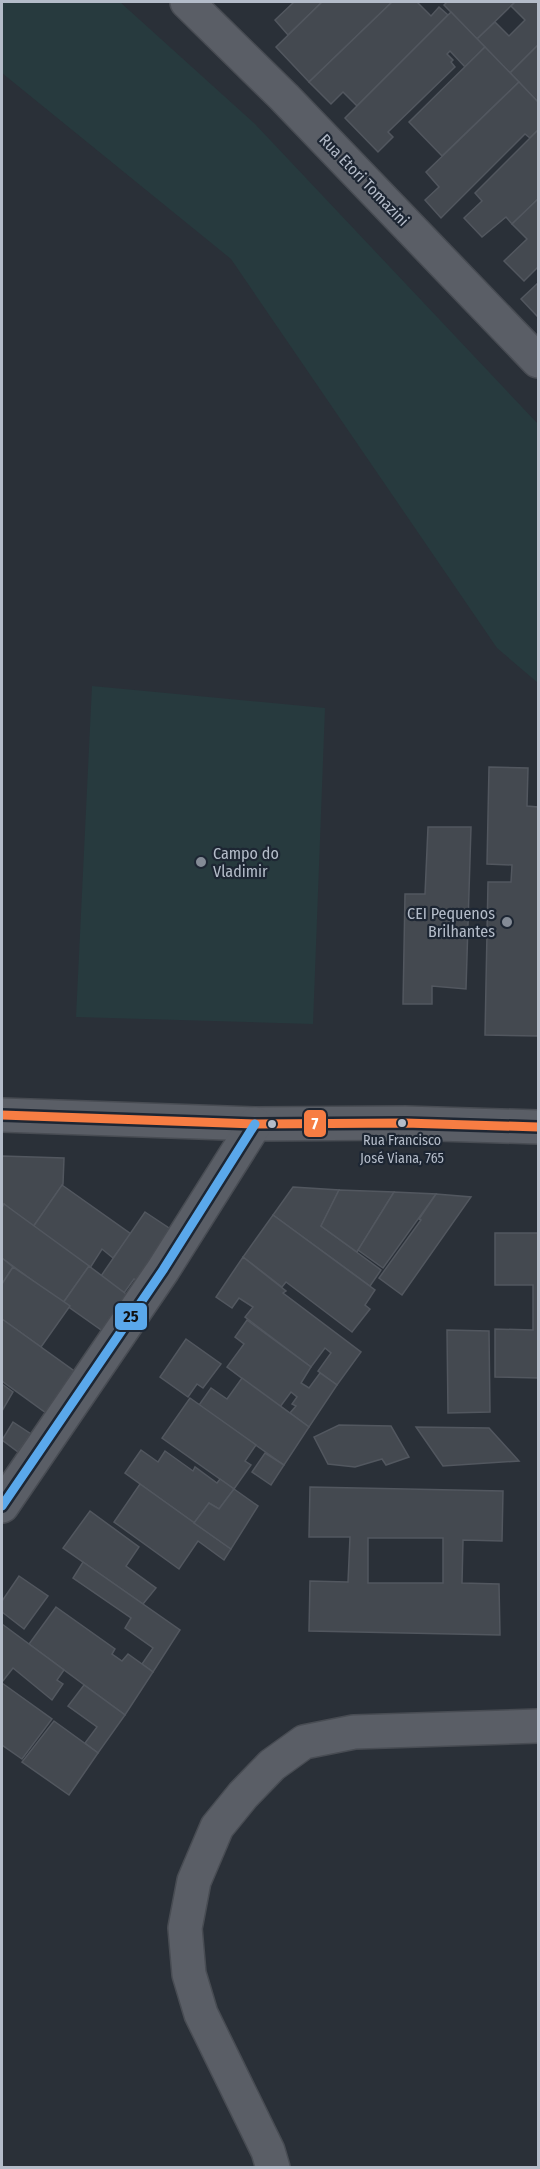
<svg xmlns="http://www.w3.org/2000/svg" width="540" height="2169" font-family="'Fira Sans Condensed',sans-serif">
<rect width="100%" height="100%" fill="#2a3038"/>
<g fill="#273a3e">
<polygon points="2,2 120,2 255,124 538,424 538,683 497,648 231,259 2,73"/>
<polygon points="92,686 325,708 313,1024 76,1017"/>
</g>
<g fill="#444950" stroke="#52575f" stroke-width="1.5" fill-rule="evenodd">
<polygon points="294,2 322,2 288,35 275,20"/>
<polygon points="322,2 392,2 309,82 276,47"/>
<polygon points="392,2 417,2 431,16 439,7 448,15 357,106 343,92 331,104 309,82"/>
<polygon points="447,2 515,2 477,39 444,5"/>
<polygon points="515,2 538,2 538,45 510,73 477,39 495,22 509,36 525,20 511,6"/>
<polygon points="451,12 485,47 465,67 450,51 447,54 453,60 451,62 455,67 388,132 393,137 378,152 345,118"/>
<polygon points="538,45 538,102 510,73"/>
<polygon points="485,47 519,82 442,156 409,122"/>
<polygon points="519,82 538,102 538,130 530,138 525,134 441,218 425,200 439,187 426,172"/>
<polygon points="538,130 538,199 512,224 506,217 482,237 464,218 482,201 475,193"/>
<polygon points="538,199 538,267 524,281 504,261 527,239 512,224"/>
<polygon points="538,283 538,317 521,299"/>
<polygon points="489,767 528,768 527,806 538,807 538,1036 485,1035 488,882 511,882 512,865 487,864"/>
<polygon points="428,827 471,827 466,989 432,986 432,1004 403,1004 405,894 425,894"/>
<polygon points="2,1156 64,1158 63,1184 33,1227 4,1204 2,1208"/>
<polygon points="62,1185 131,1234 113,1258 102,1249 90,1268 33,1227"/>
<polygon points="293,1187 339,1190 321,1226 381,1270 370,1286 273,1215"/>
<polygon points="339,1190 394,1192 357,1252 321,1226"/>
<polygon points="394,1192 436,1194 383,1268 358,1250"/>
<polygon points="436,1194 471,1197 402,1295 379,1278 421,1220 419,1219"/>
<polygon points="4,1204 89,1266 63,1303 2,1258 2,1208"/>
<polygon points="145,1212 175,1232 139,1282 134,1279 124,1293 101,1276"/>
<polygon points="273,1215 375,1290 365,1305 370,1309 352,1332 286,1282 282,1287 243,1257"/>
<polygon points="495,1233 538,1233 538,1378 495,1377 495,1329 533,1330 533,1285 495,1285"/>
<polygon points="243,1257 286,1291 283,1293 361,1352 337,1385 318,1371 331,1353 325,1348 311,1367 245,1317 253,1307 239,1298 232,1308 216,1297"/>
<polygon points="2,1258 13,1267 2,1284"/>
<polygon points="89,1266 130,1297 104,1332 63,1303"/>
<polygon points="13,1267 70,1306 41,1347 2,1319 2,1284"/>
<polygon points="2,1319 77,1373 46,1413 2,1381"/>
<polygon points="247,1320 311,1367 301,1383 309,1388 320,1373 337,1385 309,1427 290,1413 296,1406 292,1404 297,1397 291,1392 280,1407 227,1367 244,1344 235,1337"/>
<polygon points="447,1330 489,1331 490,1412 448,1413"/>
<polygon points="186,1339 221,1364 203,1388 197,1384 188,1397 160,1377"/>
<polygon points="242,1378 309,1427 284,1465 199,1405 211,1388 227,1399"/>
<polygon points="2,1384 13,1392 2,1411"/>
<polygon points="190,1398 256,1445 245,1461 251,1465 234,1489 162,1438"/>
<polygon points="13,1422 31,1434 18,1452 2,1440"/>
<polygon points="339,1425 391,1426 409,1457 386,1465 382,1459 355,1467 328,1464 314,1437"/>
<polygon points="416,1427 489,1428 519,1461 443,1466"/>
<polygon points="141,1450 158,1462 165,1451 193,1471 195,1467 217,1483 220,1479 234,1489 219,1509 209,1503 194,1523 125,1473"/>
<polygon points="265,1453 284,1465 271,1485 252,1472"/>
<polygon points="140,1484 231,1549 224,1560 198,1541 179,1569 114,1522"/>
<path d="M310,1487L503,1491L502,1541L463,1540L462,1583L499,1584L500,1635L309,1631L310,1581L348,1582L350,1537H309ZM368,1538H443V1583H368Z"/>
<polygon points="234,1489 258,1506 231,1549 194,1523 209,1503 219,1509"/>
<polygon points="90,1511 139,1547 126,1566 156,1588 143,1604 63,1548"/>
<polygon points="83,1562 180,1630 153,1672 142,1664 153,1648 125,1628 131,1618 73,1578"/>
<polygon points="19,1576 48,1596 24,1629 2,1612 2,1601"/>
<polygon points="56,1607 115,1649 112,1654 122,1661 128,1654 153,1672 125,1715 29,1644"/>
<polygon points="2,1624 64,1670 57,1680 63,1684 52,1700 13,1668 2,1682"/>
<polygon points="2,1683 52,1719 22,1759 2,1745"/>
<polygon points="84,1685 125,1715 98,1753 85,1743 97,1727 68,1706"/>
<polygon points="54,1721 98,1753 69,1795 22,1762"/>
</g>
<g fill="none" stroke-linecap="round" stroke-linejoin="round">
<defs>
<g id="minor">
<polyline points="187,2 284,97 538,361"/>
<polyline points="2,1115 255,1124 405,1123 538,1127"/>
<polyline points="2,1506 163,1270 255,1124"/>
<polyline points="273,2168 268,2151 201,2014 189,1974 185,1928 194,1881 217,1827 243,1795 272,1765 304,1742 354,1732 538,1726"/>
</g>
</defs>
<use href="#minor" stroke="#484c53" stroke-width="36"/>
<use href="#minor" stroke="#5a5e66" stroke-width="33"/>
<defs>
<polyline id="bus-1" points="2,1115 255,1124 405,1123 538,1127"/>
<polyline id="bus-2" points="2,1506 163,1270 255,1124"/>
</defs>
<use href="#bus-1" stroke="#1d2633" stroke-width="14"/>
<use href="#bus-2" stroke="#1d2633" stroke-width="14"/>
<use href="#bus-1" stroke="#f77d43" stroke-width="9"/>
<use href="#bus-2" stroke="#5aa8eb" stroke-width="9"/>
</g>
<g fill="#848b96" stroke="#1d2633" stroke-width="2">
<circle cx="201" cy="862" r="6"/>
<circle cx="507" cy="922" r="6"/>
</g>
<g fill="#b4bcc9" stroke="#1d2633" stroke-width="2">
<circle cx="402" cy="1123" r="5"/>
<circle cx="272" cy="1124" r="5"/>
</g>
<g text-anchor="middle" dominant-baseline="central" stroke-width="4.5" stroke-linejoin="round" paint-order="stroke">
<g font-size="14" fill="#b4bcc9" stroke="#1d2633">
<text x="402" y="1140">Rua Francisco<tspan x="402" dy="18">José Viana, 765</tspan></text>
</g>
<g font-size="16" fill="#b4bcc9" stroke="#1d2633">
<text transform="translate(364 180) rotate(46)">Rua Etori Tomazini</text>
</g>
<g font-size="16" fill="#b4bcc9" stroke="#1d2633" text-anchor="start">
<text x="213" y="853">Campo do<tspan x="213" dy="18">Vladimir</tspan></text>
<text x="495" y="913" text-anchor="end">CEI Pequenos<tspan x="495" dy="18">Brilhantes</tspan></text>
</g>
</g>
<g stroke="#1d2633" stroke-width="2">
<rect x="303" y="1109" width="24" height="29" rx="6" fill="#f77d43"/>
<rect x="114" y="1302" width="34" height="29" rx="6" fill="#5aa8eb"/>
</g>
<g font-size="16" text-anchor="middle" font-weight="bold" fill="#fff">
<text x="315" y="1129">7</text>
</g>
<g font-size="16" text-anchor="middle" font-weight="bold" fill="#111">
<text x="131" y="1322">25</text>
</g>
<rect width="540" height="2169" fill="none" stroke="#b4bcc9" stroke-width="6"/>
</svg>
